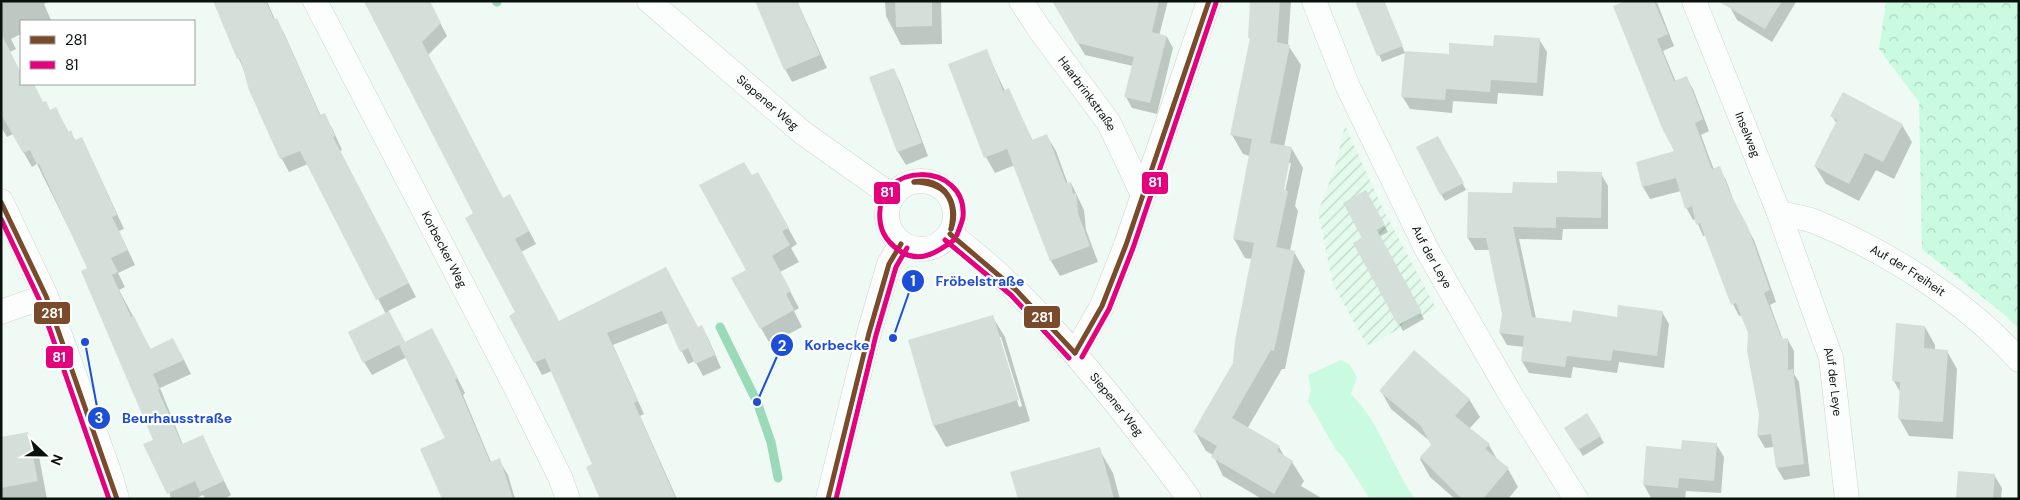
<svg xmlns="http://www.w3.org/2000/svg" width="2020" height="500" font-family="'DM Sans',sans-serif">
<defs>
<pattern id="industrial-furrows" width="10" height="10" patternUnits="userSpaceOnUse" patternTransform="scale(1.25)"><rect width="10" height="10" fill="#e3faec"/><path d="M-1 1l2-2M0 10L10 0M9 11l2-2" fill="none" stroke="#c1d5c9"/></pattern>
<pattern id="park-crowns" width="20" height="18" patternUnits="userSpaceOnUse" patternTransform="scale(1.25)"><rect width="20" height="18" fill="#cafbe0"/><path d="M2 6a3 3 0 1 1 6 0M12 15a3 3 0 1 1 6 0" fill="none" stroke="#acd6bf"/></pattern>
</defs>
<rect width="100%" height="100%" fill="#eefaf3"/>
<polygon fill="url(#industrial-furrows)" points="1345,126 1385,213 1436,308 1370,345 1366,344 1333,284 1318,212 1335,167"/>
<path fill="#cafbe0" d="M1341,360L1350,365L1357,377L1351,394C1381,424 1391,465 1415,499H1370L1343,457L1336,450L1308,401L1311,390L1308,375Z"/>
<polygon fill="url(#park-crowns)" points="1886,1 2019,1 2019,329 2005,315 1922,249 1919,102 1879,49"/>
<g fill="#0003" fill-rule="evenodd">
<polygon points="1,1 48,2 44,4 51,20 21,21 21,34 11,39 16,49 10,52 21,74 21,84 33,84 43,103 50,111 56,109 69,133 76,141 81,139 89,153 124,229 119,231 135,265 118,273 125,287 119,290 151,350 181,354 191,374 160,388 183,445 202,436 231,495 224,499 206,499 203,495 194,499 171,499 155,440 89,269 37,164 32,167 13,134 7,137 1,127"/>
<polygon points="214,1 267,1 275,20 284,33 321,116 324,115 332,128 342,150 340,151 416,297 388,311 405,343 440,344 465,393 463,395 491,462 499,460 508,475 515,499 474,499 407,357 372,375 364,362 386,314 308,164 289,172 282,159"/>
<polygon points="364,1 433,9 447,36 428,55 503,199 517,208 536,244 521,252 559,323 666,268 698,329 702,327 709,340 721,368 703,376 695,361 688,364 668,323 613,345 644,414 640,416 677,499 601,499 593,465 552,371 542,375 535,362 517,312 475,214"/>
<polygon points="797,1 827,68 792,82 785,69"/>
<polygon points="885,1 941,1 942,44 901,45 886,16"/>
<polygon points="1053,1 1168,1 1159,36 1167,37 1173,48 1157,114 1132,108 1126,97 1133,66 1085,55"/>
<path d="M1251,1H1291L1288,45L1301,65L1284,147L1292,149L1303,168L1295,206L1298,211L1290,251L1294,252L1305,271L1285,369H1282L1247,429L1279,447L1285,458L1292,462L1304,481L1301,486L1323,499H1262L1223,476L1213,455L1206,451L1195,432L1234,363L1252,259L1245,258L1234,239L1250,156L1243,154L1232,135L1251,40L1249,37ZM1288,163H1291L1284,197L1282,196Z"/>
<polygon points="1384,1 1405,53 1382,62 1359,6"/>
<polygon points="1629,1 1656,1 1658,5 1674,46 1663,51 1676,82 1686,77 1693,89 1709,131 1701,135 1714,170 1719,168 1726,180 1736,207 1754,240 1776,302 1770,305 1783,340 1788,340 1794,351 1794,374 1799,382 1810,476 1784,480 1777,468 1774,447 1765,448 1758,436 1760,414 1750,333 1743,315 1739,316 1733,304 1706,235 1703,236 1696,219 1693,220 1687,209 1681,191 1650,199 1643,187 1637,163 1676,152"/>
<polygon points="1733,1 1796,1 1796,2 1772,42 1737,20 1730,7"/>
<polygon points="1539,39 1547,52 1543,96 1498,93 1497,104 1453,101 1452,113 1410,109 1402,96 1450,56"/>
<polygon points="986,51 1005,91 1008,90 1033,141 1047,136 1056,151 1068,184 1071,183 1084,210 1086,230 1098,262 1060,276 1051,261 1015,165 995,173 986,157 950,65"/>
<polygon points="893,69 900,82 928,156 906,165 898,152 870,78"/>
<polygon points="1832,116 1902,125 1912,142 1894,179 1876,170 1859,201 1826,184 1815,166 1837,124"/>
<polygon points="1438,138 1466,190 1445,201 1441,194"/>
<polygon points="1601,174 1608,186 1608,229 1563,229 1562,240 1519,239 1536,318 1572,323 1662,312 1669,324 1664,368 1619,362 1617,373 1573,367 1571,378 1529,373 1522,361 1524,347 1507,345 1500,333 1504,314 1489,250 1475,250 1468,238 1514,194"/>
<polygon points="752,177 767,190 797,244 791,248 799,262 780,272 799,308 794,311 802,327 770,344 733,278 748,270"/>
<polygon points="1366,192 1388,232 1379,237 1424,319 1403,331 1355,243 1363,239"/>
<path d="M992,316L1005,337L1030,421L946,447L934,426L909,341ZM998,337H1001L1022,406L1019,407Z"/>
<polygon points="1925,327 1935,345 1935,350 1947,351 1957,369 1953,439 1909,436 1899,418 1901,394 1894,381"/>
<polygon points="1381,391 1469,399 1480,417 1469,429 1489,445 1498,461 1508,469 1518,487 1508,499 1455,499 1430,477 1420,459 1432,445 1431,442 1391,409"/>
<polygon points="1566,429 1600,436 1604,443 1583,456"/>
<polygon points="28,433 38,451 47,499 1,499 1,438"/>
<polygon points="1716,444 1724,457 1721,493 1686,491 1685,499 1651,498 1644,485 1682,450"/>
<polygon points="1099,449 1113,473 1120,499 1019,499"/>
<polygon points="1994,475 2002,488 2001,499 1957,499"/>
</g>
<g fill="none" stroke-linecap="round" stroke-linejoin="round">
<g stroke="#9adab8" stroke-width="9">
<polyline points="496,1 497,2"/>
<polyline points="720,327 757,402 771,442 778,478"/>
</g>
</g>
<g fill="#d5dfd9">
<polygon points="213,1 266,1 274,20 277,18 320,115 325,113 335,136 333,137 409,283 376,300 300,151 280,159 249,90 240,58 237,59"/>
<polygon points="364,1 430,1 441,23 422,42 503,198 510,194 529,231 515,239 559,321 666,267 698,327 702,325 715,355 695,364 688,348 680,352 662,311 607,333 638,401 634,403 676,499 600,499 586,467 592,464 545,358 534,363 509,316 515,312 465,218 473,213"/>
<polygon points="755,1 797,1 820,55 784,70"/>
<polygon points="895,1 932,1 932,26 896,27"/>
<polygon points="1052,1 1159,1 1152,32 1167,36 1150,103 1124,97 1134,57 1077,43"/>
<polygon points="1250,1 1280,1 1277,42 1290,45 1270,143 1292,147 1284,190 1288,191 1276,247 1295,251 1274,351 1271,350 1232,418 1280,446 1277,451 1293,461 1274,494 1211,457 1217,446 1193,432 1233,363 1235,341 1254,243 1233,239 1252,139 1230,135 1250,38 1248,38"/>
<polygon points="1355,1 1384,1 1403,46 1377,56"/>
<polygon points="1626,1 1654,1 1668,34 1657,39 1674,81 1687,76 1703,119 1695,123 1712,169 1720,166 1730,193 1748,227 1770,290 1764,293 1782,339 1788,338 1788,370 1793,369 1804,464 1776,468 1771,434 1757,436 1759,414 1747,351 1748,333 1736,303 1731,305 1700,223 1696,225 1692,206 1685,209 1676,178 1642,187 1636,162 1674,151 1662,128 1613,6"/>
<polygon points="1718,1 1782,1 1765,29"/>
<polygon points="1,33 21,73 21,84 34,84 43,102 46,101 50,110 56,107 68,132 71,130 75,140 82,137 93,161 117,215 112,217 128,250 111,258 118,272 112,275 131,317 134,316 150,349 173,338 184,360 153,374 160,389 158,390 182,444 203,435 224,481 200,492 195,481 167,494 143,444 153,440 81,271 87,268 39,164 37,165 30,150 23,153 1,114"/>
<polygon points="1494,35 1540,38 1537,83 1491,80 1490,92 1446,89 1445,100 1401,97 1405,51 1449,54 1449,43 1493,46"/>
<polygon points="987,49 1003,91 1009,88 1032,140 1047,134 1066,183 1071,182 1073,194 1076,193 1078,213 1090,246 1050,261 1007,149 984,158 948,64"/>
<polygon points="894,68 922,143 897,152 869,77"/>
<polygon points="1843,92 1903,124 1883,162 1865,153 1849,184 1814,166 1837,120 1830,116"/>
<polygon points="1438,136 1464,183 1440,195 1416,147"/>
<polygon points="744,162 752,175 758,172 789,228 782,231 790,245 772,256 791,291 786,294 794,310 760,329 731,278 746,270 699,185"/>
<polygon points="1557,171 1602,172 1601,218 1556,217 1556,228 1513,227 1532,317 1571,322 1573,310 1617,317 1618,305 1663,311 1657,356 1613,350 1611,361 1567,356 1565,367 1521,361 1524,336 1499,333 1502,314 1486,238 1467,238 1468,192 1512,193 1513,182 1557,183"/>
<polygon points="1366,190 1385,225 1370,234 1377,230 1422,312 1398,325 1353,243 1362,238 1343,203"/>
<polygon points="389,311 405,342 363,363 348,332"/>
<polygon points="993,315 1019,400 933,426 908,340"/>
<polygon points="1896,323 1925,326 1924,348 1948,350 1943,422 1898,419 1900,382 1892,381"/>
<polygon points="432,328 458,378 455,379 490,462 500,458 513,499 442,499 420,449 445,438 399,345"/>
<polygon points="1414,350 1470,399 1455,416 1490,444 1485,449 1509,468 1483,499 1462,499 1420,457 1431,445 1421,426 1379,391"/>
<polygon points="1587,413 1601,436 1578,450 1564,428"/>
<polygon points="28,432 38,481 1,488 1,437"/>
<polygon points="1682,440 1717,443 1714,481 1679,478 1678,488 1643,485 1646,446 1681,449"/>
<polygon points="1100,447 1114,499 1018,499 1010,472"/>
<polygon points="1958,471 1995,474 1993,499 1956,499"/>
</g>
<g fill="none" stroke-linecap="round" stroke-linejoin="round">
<defs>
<g id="street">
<path id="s1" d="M315,1L515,386L560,477L568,499"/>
<path id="s2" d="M649,1L803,133L892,196"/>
<path id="s3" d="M1021,1L1040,30L1109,123L1142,193"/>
<path id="s4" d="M1314,1L1348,87L1426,248L1512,397L1576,499"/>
<path id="s5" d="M1694,1L1779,213L1831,358L1847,499"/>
<circle cx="921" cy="215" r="34"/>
<polyline points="1,201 46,296 111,477 117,499"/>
<path id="s6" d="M1779,213C1791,216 1804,217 1816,222C1888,252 1966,301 2019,360"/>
<path id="s7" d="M950,234C1012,280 1061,336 1110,396C1137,430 1164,463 1189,499"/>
<polyline points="1,312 46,296"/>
<polyline points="1075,353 1102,306 1126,245 1209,1"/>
<polyline points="828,499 869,333 889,264 901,244"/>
</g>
</defs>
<use href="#street" stroke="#cdd6d1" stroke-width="25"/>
<use href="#street" stroke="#fcfefd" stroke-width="24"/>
<defs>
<g id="bus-1">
<path d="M914,182C946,183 957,199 951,229"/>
<path d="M914,182C943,175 961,205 951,229"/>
<polyline points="1,202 46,296 117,499"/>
<polyline points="950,234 1016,290 1075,353"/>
<polyline points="1075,353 1102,306 1126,245 1209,1"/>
<polyline points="828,499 869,333 889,264 901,244"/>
</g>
<g id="bus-2">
<polyline points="1,219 39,299 109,499"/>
<polyline points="945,240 1011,295 1069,358"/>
<path d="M954,240C939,251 922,263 903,253C890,245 881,235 880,220C874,159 968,161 963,217C962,223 959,229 957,235"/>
<polyline points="1082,357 1109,309 1133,248 1216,3"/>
<polyline points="836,499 876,335 896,267 907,248"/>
</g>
</defs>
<use href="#bus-1" stroke="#fff" stroke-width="9"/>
<use href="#bus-2" stroke="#fff" stroke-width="9"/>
<use href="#bus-1" stroke="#7a4b2a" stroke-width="5"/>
<use href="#bus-2" stroke="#e5007d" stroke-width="5"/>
</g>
<g text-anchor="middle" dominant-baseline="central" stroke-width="4.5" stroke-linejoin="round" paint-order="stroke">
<g font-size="12" fill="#09110d" stroke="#fff">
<text stroke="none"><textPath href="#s3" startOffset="114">Haarbrinkstraße</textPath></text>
<text stroke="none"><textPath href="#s2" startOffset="156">Siepener Weg</textPath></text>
<text stroke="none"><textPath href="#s5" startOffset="144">Inselweg</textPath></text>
<text stroke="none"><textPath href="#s1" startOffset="280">Korbecker Weg</textPath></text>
<text stroke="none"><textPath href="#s4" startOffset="282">Auf der Leye</textPath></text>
<text stroke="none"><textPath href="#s6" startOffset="142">Auf der Freiheit</textPath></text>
<text stroke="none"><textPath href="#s5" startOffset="406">Auf der Leye</textPath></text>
<text stroke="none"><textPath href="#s7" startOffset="239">Siepener Weg</textPath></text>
</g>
</g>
<path fill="none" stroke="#1d4ed8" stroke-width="2" d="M893 338L913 281M757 402L782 345M85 342L99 418"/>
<g fill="#1d4ed8" stroke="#fff" stroke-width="2">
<circle cx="893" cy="338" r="5"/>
<circle cx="757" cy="402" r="5"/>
<circle cx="85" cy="342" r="5"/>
<circle cx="913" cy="281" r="12"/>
<circle cx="782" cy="345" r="12"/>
<circle cx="99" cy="418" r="12"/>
</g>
<g font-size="15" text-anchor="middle" font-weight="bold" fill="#fff">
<text x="913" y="286">1</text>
<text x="782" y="351">2</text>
<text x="99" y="423">3</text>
</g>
<g font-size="14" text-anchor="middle" font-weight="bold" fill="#1d4ed8" stroke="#fff" stroke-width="4.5" stroke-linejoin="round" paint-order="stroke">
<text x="980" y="286">Fröbelstraße</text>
<text x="837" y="350">Korbecke</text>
<text x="177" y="423">Beurhausstraße</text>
</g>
<g stroke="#fff" stroke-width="2">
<rect x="1141" y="171" width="28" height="24" rx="5" fill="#e5007d"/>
<rect x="873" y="181" width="28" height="24" rx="5" fill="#e5007d"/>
<rect x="33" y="301" width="38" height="24" rx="5" fill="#7a4b2a"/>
<rect x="1023" y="305" width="38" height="24" rx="5" fill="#7a4b2a"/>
<rect x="45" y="345" width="29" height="24" rx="5" fill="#e5007d"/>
</g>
<g font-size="14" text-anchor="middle" font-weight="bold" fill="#fff">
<text x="1155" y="187">81</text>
<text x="887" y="197">81</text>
<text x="52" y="318">281</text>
<text x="1042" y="322">281</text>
<text x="59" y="362">81</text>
</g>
<rect width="2020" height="500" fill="none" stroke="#09110d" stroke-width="5"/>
<rect x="20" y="20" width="175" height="65" fill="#ffffff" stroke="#9da09e"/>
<rect x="30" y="36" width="25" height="8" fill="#7a4b2a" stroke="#9da09e"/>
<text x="65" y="45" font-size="15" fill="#09110d">281</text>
<rect x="30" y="61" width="25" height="8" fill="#e5007d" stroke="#9da09e"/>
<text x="65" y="70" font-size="15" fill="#09110d">81</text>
<g transform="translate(45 455) rotate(112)" stroke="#ffffff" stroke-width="4" paint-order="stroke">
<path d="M0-4L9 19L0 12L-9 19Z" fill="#09110d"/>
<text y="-8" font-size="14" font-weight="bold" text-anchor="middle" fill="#09110d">N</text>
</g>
</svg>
